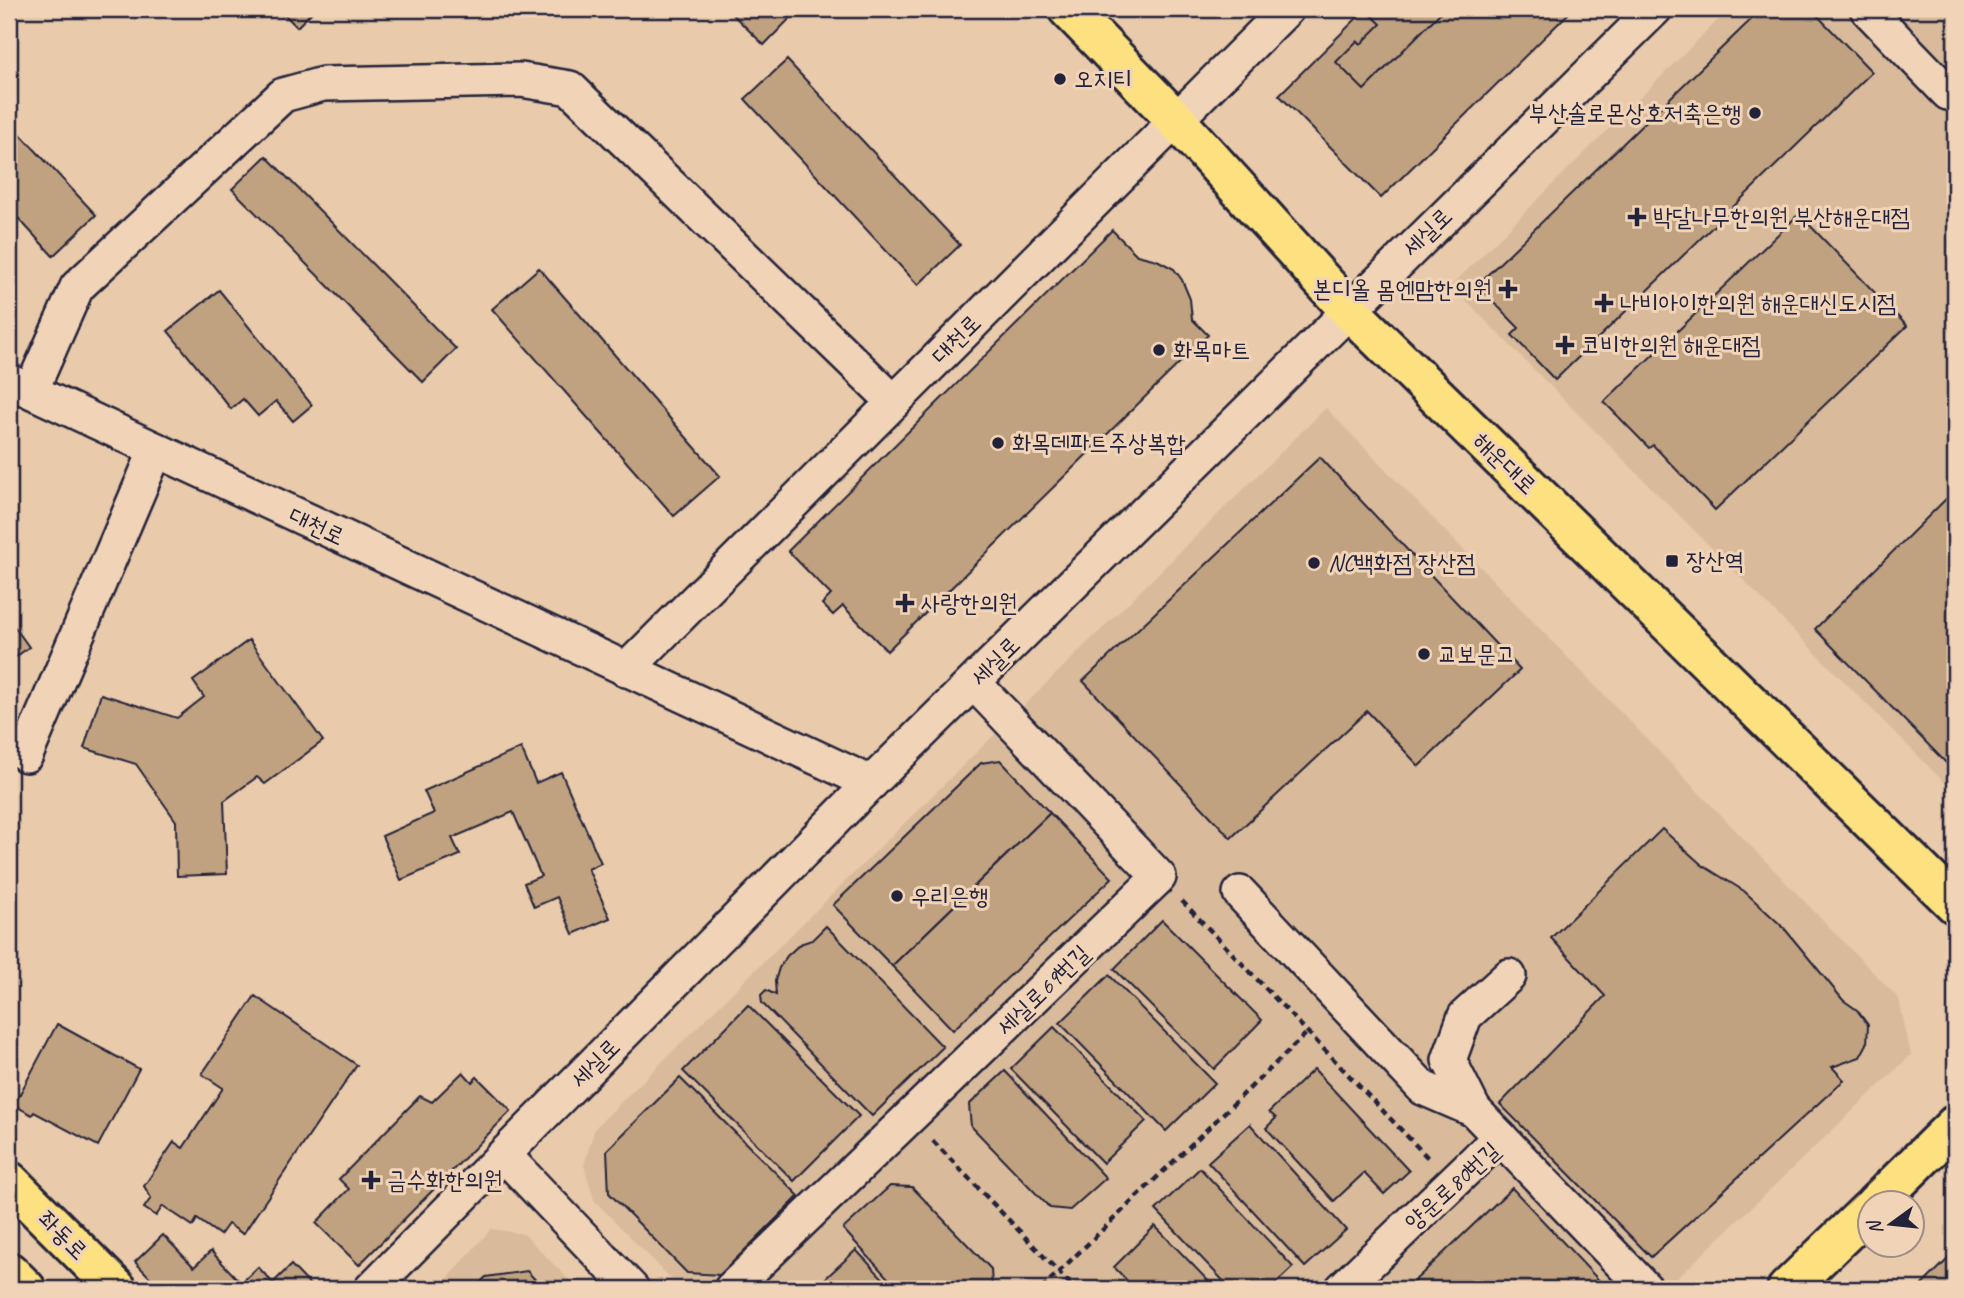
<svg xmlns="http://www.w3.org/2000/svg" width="1964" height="1298" font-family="Caveat,'Poor Story',sans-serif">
<rect width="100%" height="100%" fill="#e9caaa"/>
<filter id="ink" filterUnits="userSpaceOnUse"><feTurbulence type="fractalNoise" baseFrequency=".0143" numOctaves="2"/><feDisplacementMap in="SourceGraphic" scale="14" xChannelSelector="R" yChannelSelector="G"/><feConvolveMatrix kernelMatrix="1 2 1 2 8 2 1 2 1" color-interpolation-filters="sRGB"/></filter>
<g filter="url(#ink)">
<g fill="#d9bb9b">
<polygon points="1729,9 1955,9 1955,793 1451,286"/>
<polygon points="1326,408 1899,999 1911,1055 1666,1289 681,1289 594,1200 584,1165 595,1128"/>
<polygon points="491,1229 524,1234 578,1289 438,1289"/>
</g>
<g fill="#c1a280" stroke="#22223b" stroke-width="2">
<polygon points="279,9 315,9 297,27"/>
<polygon points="727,9 799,9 764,45"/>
<polygon points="1361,9 1573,9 1381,198 1279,95 1362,13"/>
<polygon points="1370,9 1444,9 1364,90 1336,62 1357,41 1361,44 1381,24 1367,11"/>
<polygon points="1762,9 1811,9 1872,72 1555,380 1512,335 1519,328 1477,285"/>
<polygon points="787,60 960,245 918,285 745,99"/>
<polygon points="9,122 96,215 53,256 9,208"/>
<polygon points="266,156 456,349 423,382 232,189"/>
<polygon points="1799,214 1907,326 1715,510 1653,445 1649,448 1604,402"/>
<polygon points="1112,230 1137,255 1157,260 1174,269 1182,280 1190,299 1192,319 1208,335 887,651 843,606 833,615 822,604 831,595 788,551"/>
<polygon points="539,268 720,476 674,516 492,309"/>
<polygon points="219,290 312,405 293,421 276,401 258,416 243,399 231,409 168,331"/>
<polygon points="1320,457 1520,670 1419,766 1367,711 1231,838 1083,681"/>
<polygon points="1955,490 1955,772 1815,629"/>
<polygon points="9,619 29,647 9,662"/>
<polygon points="249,640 323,741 265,784 257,777 224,801 227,874 177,876 176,821 136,764 84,748 101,694 177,718 204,697 193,681"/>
<polygon points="521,748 536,783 561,772 601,863 588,869 610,918 573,934 557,897 534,907 524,883 541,876 513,812 452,838 460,855 401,880 382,836 434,813 424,791"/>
<polygon points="1000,760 1050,813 892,966 833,905 981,763"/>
<polygon points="1050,813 1112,878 953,1030 892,966"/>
<polygon points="1662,829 1702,865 1744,891 1784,928 1843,1000 1857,1010 1868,1025 1867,1044 1860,1057 1832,1067 1844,1080 1651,1257 1500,1104 1605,996 1551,938"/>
<polygon points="1162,920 1262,1020 1214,1069 1114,969"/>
<polygon points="826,926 943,1047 872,1116 762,1003 761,995 766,990 776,995 775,981 779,968 787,956 800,944 812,940"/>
<polygon points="1109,975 1215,1083 1166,1131 1060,1023"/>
<polygon points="255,996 357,1065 243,1234 228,1224 220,1235 197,1219 193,1226 163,1206 156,1216 144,1208 151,1198 144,1186 174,1142 183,1148 223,1088 202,1074"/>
<polygon points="748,1005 859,1116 794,1181 683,1071"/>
<polygon points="57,1024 139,1069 98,1146 34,1112 32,1115 14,1105"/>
<polygon points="1054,1027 1146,1121 1103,1163 1011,1069"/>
<polygon points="1314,1069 1409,1171 1384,1194 1364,1173 1334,1201 1266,1128 1276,1118 1269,1112"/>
<polygon points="1005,1071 1106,1178 1070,1210 1050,1208 971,1126 969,1105"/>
<polygon points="463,1072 472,1082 477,1077 511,1111 359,1265 316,1223 349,1189 339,1179 420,1096 432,1102"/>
<polygon points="680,1078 799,1196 720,1275 687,1273 609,1193 607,1150"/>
<polygon points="1250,1124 1346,1230 1305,1267 1208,1162"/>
<polygon points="1200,1168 1293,1267 1270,1289 1231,1289 1156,1210"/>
<polygon points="890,1186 912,1187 991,1269 992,1288 898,1289 843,1229"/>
<polygon points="1512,1188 1607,1289 1413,1289 1409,1286"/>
<polygon points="1155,1226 1216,1289 1135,1289 1114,1267"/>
<polygon points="163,1235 194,1267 211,1251 241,1283 258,1267 273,1283 291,1265 314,1289 161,1289 135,1262"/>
<polygon points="856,1250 893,1289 814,1289"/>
<polygon points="1955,1252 1955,1289 1918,1289"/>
<polygon points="527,1271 544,1289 473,1289 486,1277"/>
</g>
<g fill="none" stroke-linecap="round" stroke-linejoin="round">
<defs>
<g id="minor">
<polyline points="1867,9 1948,93 1955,86"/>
<polyline points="9,381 871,783"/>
<polyline points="31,391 77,287 283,95 323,84 521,80 570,88 894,402"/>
<polyline points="626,670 1287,9"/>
<polyline points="26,755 156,450"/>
<polyline points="1240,893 1423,1088 1474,1110"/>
<polyline points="1509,976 1465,1016 1449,1060 1474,1110 1646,1289"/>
<polyline points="504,1155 632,1289"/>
<polyline points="371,1289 871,783 1655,9"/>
<polyline points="731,1289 1159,877 974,683"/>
<polyline points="1342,1289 1500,1137"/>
</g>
<g id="major">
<polyline points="1068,9 1175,119 1348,309 1955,904"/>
<polyline points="9,1181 117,1289"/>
<polyline points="1875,1204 1955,1125"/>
<polyline points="9,1272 26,1289"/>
<polyline points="1787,1289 1870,1209"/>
</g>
</defs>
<use href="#minor" stroke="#22223b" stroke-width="38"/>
<use href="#major" stroke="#22223b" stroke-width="44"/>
<g stroke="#22223b" stroke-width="4.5" stroke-dasharray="7 5" stroke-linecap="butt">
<polyline points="1182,901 1430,1160"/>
<polyline points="933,1141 1075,1289"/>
<polyline points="1041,1289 1308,1032"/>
</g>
<use href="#minor" stroke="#f1d4b8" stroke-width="33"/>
<use href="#major" stroke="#fde080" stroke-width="38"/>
</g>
</g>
<g fill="#22223b" stroke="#f1d4b8" stroke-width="2.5">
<circle cx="1060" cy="79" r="7"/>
<circle cx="1755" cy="113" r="7"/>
<path d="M1633.5 206.5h7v7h7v7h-7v7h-7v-7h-7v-7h7z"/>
<path d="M1504.5 278.5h7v7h7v7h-7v7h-7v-7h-7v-7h7z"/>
<path d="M1600.5 292.5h7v7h7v7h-7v7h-7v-7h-7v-7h7z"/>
<path d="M1561.5 334.5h7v7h7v7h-7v7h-7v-7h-7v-7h7z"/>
<circle cx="1159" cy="350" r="7"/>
<circle cx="998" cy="443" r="7"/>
<rect x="1665" y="554" width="14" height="14" rx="3.5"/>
<circle cx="1314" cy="563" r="7"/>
<path d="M901.5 592.5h7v7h7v7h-7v7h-7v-7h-7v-7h7z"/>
<circle cx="1424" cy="654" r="7"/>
<circle cx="897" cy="896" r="7"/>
<path d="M367.5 1169.5h7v7h7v7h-7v7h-7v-7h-7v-7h7z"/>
</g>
<g text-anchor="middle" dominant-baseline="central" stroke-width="6" stroke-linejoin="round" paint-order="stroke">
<g font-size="24" fill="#22223b" stroke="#f1d4b8" text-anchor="start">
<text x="1074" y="79">오지티</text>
<text x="1741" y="113" text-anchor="end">부산솔로몬상호저축은행</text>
<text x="1653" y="217">박달나무한의원 부산해운대점</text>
<text x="1492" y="289" text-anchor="end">본디올 몸엔맘한의원</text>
<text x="1620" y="303">나비아이한의원 해운대신도시점</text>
<text x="1581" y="345">코비한의원 해운대점</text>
<text x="1173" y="350">화목마트</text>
<text x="1012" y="443">화목데파트주상복합</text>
<text x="1686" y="561">장산역</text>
<text x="1328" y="563">NC백화점 장산점</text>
<text x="921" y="603">사랑한의원</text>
<text x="1438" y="654">교보문고</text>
<text x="911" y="896">우리은행</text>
<text x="387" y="1180">금수화한의원</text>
</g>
<g font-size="24" fill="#22223b" stroke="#f1d4b8">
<text transform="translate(1427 232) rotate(-44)">세실로</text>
<text transform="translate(956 339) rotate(-45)">대천로</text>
<text transform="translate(1505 463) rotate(44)">해운대로</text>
<text transform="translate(317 526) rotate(25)">대천로</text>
<text transform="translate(995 661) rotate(-45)">세실로</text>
<text transform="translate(1043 990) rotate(-44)">세실로69번길</text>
<text transform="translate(595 1063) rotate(-45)">세실로</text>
<text transform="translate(1452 1186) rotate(-42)">양운로80번길</text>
<text transform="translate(63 1235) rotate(45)">좌동로</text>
</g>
</g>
<rect width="1964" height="1298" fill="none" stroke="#f1d4b8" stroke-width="35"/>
<rect x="18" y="18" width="1929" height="1263" fill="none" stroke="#22223b" stroke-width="2.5" filter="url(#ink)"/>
<g transform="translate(1891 1224) rotate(255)"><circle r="33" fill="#f1d4b8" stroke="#9e8d86" stroke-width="2"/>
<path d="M0-5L12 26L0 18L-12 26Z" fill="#22223b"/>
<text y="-10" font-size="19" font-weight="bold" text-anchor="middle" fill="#22223b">N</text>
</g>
</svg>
